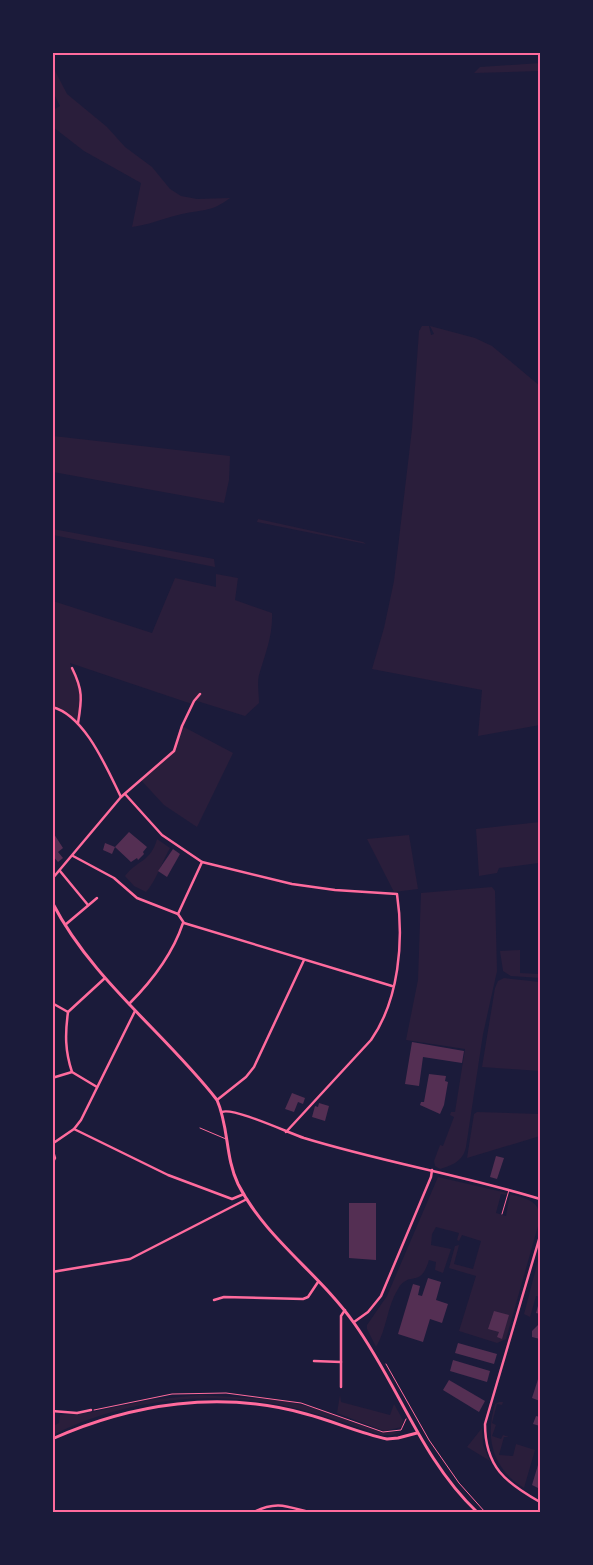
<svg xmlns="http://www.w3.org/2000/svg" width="593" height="1565" font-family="'Crimson Pro',serif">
<rect width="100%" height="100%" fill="#1b1b3a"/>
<g fill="#2a1e3b">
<polygon points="540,63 540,71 474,73 480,67"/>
<path d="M53,67L67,94L107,127L125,147L152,167L170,189L181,196L197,199L230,198C211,213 200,209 178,215C162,219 148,225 132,227L141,183L84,151L53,127V110L60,106L53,92Z"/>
<polygon points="422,326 429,326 431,335 434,334 430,326 475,338 492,346 540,386 540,725 478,736 482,690 372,669 384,628 394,581 412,429 419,331"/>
<polygon points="53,436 230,456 229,480 224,503 53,472"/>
<polygon points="258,519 363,542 366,544 257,522"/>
<polygon points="53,529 214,559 215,567 53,535"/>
<path d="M216,574L238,578L235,600L272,613C273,636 265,654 259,675C257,683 259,694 259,703L245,716L194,700L192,704L70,663L81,686L82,703L78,723L65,711L53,707V601L152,633L175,578L216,587Z"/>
<polygon points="182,726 233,753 197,827 164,805 140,779 174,751"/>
<polygon points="540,822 540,867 539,863 499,868 497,873 479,876 476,829"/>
<polygon points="409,835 418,889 394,892 367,839"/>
<path d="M157,839L170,848C162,862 156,881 146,892L134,886L125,876C137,860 151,862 157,839Z"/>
<path d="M492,887L495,891L497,971L483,1034L466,1147C463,1161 453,1165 440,1169L435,1166L434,1161L440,1145L443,1146L454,1117L450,1115L451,1112H455L465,1049L406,1040L418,980L421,893Z"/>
<polygon points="520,950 520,973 540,974 540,978 511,976 503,971 500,951"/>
<polygon points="504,978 540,982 540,1071 482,1067 495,988 498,981"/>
<polygon points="477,1112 540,1114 540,1136 467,1158 474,1114"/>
<path d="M438,1177L507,1193L506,1195L501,1194L496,1213L506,1216L510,1194C526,1199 540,1200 540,1219L506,1339L497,1343L459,1331L476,1276L449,1268L455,1246L459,1245L454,1264L473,1269L481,1241L462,1235L459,1241L457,1240L459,1233L436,1227L432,1234L431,1245L451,1249L443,1273L435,1270L436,1262L429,1260C420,1290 410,1269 398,1289C387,1306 387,1329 376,1347L367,1329V1325L387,1296Z"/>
<polygon points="540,1253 540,1297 536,1296 530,1317 524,1314"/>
<path d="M200,1395L281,1400L318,1409L380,1432H401L392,1435H381C351,1425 321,1414 290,1407C212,1389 124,1399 53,1435V1426L59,1423L60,1415L87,1413L150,1400Z"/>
<polygon points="340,1395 341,1402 390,1415 394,1404 403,1420 402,1427 384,1431 337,1413"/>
<path d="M499,1402H503L502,1405L497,1404L492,1423L496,1425L492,1436L501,1439L503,1435L509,1437H504L499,1455L513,1456L516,1444L535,1450L524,1488C492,1468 485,1438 495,1404Z"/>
<polygon points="482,1428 483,1445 490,1461 467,1447"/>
</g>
<g fill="#542f53">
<polygon points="129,832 147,847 143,852 144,854 138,860 137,858 131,862 115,847 112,854 103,850 105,843 115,847"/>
<polygon points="54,834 63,848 58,852 63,858 58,862 52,855"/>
<polygon points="173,849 180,854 167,877 158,871"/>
<polygon points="412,1042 464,1051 462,1063 423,1057 419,1086 405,1084"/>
<polygon points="429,1074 446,1076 445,1081 448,1082 444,1105 440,1114 420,1105 421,1102 424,1102"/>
<polygon points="292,1093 305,1098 303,1104 298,1102 294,1112 285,1109"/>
<polygon points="319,1103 329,1106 325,1121 312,1117 315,1106 318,1107"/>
<polygon points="496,1156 504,1158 497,1179 490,1177"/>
<polygon points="349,1203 376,1203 376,1260 349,1258"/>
<polygon points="428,1278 441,1282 436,1300 448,1304 442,1323 430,1319 423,1342 398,1334 413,1284 420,1286 418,1295 422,1296"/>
<polygon points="540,1299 540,1314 536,1313"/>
<polygon points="494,1311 509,1315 502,1339 497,1337 499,1332 488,1329"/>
<polygon points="539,1324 540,1324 540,1339 532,1337 532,1331"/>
<polygon points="458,1343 497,1354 494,1364 455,1353"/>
<polygon points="453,1360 490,1371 487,1382 450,1371"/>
<polygon points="540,1373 540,1401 532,1398"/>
<polygon points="449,1380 485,1401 479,1412 443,1390"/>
<polygon points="536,1416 540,1417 540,1426 533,1424"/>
<polygon points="538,1465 540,1466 540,1489 532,1485"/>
</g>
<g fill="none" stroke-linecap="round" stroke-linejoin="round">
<g stroke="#ff6b9d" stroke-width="1">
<polyline points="386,1364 429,1440 459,1483 485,1512"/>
<polyline points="94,1410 172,1394 226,1393 301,1403 383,1432 401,1430 406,1419"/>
</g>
<g stroke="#ff6b9d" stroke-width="1">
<polyline points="200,1128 226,1139"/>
<polyline points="502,1214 509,1190"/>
</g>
<g stroke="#ff6b9d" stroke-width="2.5">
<path d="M72,668C83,690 82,699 78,723"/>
<path d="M52,707C85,715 107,769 121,797"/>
<path d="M125,794L162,835L202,862L292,884L335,890L397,894C404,941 399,1000 371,1040L286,1132"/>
<polyline points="73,856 114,878 137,898 178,914"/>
<polyline points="202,862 178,914 184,923 392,986"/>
<polyline points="60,871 88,905"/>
<polyline points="52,879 121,797 174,751 182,726 194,701 200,694"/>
<polyline points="65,925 97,898"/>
<polyline points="52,1003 68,1012"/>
<path d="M129,1004C151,982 173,953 183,923"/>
<polyline points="52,1078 72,1072"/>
<path d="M97,1087L72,1072C65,1051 65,1034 68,1012L105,978"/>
<polyline points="217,1100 246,1077 254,1067 304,960"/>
<path d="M222,1112C233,1107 289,1133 304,1138C382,1162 462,1175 540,1199"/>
<polyline points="74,1129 168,1175 232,1199 244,1194"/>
<polyline points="52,1144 74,1129 81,1120 135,1011"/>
<polyline points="52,1148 55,1158 52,1164"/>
<path d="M540,1236L485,1424C485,1467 506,1483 540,1502"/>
<polyline points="52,1272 130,1259 247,1199"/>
<polyline points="214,1300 224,1297 303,1299 308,1297 318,1282"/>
<polyline points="354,1322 368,1312 381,1296 431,1177 432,1170"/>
<polyline points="314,1361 341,1362"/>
<polyline points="341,1387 341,1316 345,1310"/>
<polyline points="52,1411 77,1413 91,1410"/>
<path d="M254,1512C276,1501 286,1506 308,1512"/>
</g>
<g stroke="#ff6b9d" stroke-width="3">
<path d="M52,902C92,980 164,1032 217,1100C229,1127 225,1157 238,1184C266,1239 319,1273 354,1323C398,1384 421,1459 477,1512"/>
<path d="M52,1439C133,1403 221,1390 306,1414C333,1421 359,1433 387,1439L398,1438L417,1433"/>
</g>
</g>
<rect width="593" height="1565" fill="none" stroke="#1b1b3a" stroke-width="108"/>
<rect x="54" y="54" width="485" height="1457" fill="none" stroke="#ff6b9d" stroke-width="2"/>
</svg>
